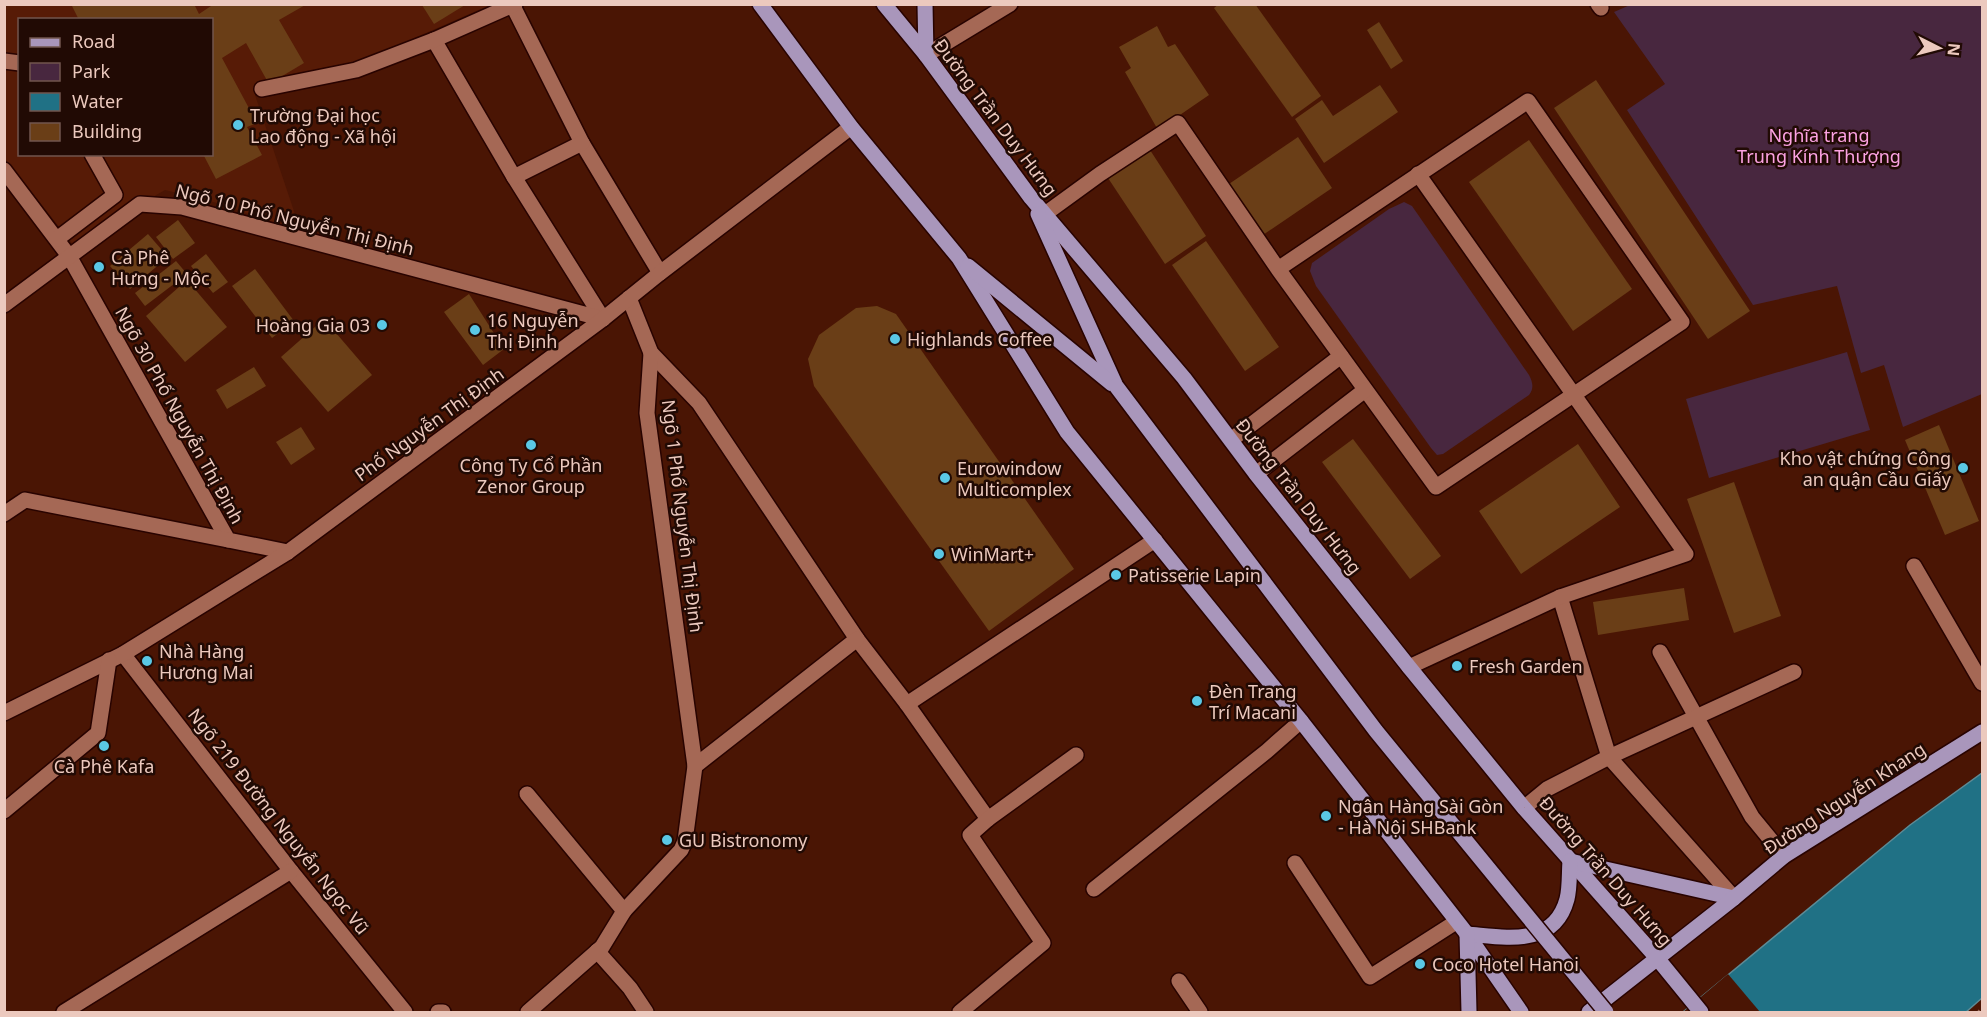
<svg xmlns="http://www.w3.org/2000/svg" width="1987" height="1017" font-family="'Noto Sans',sans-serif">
<rect width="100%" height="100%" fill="#4a1504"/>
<path fill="#571b06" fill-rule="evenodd" d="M4,5H490L355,64L255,95L301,232L217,203L165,190L72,243L5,159ZM20,20H212V154H20Z"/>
<g fill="#48273f">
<polygon points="1630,5 1982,5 1982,394 1903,427 1884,365 1861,373 1837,286 1753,305 1627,110 1665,84 1614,12"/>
<path d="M1404,202L1412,206L1529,375C1533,383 1534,388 1529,395L1443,454L1437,455L1431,448L1316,286L1310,271L1312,263L1389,209Z"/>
<polygon points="1847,352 1870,430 1709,478 1686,399"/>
</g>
<polygon fill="#207185" stroke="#5d8b96" stroke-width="1.5" points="1982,773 1982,998 1966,1012 1683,1012 1910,825"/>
<polygon fill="#4a1504" points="1728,974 1760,1012 1683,1012"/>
<g fill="#6a3e17">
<polygon points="71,4 194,4 199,14 214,4 307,4 279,20 304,63 269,84 246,43 222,58 257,123 247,127 262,155 216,179 203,154 212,154 212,20 79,20"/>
<polygon points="1219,4 1255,4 1321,96 1292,117 1214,8"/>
<polygon points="422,5 465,5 434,24"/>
<polygon points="1379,22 1403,61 1391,69 1367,30"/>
<polygon points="1157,26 1168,47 1175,44 1209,95 1158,130 1125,72 1131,68 1119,47"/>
<polygon points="1596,80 1750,311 1708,339 1554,108"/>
<polygon points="1380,85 1398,112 1324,163 1295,119 1322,100 1333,116"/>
<polygon points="1298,137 1332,188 1260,237 1226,186"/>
<polygon points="1529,140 1632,289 1573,331 1469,182"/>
<polygon points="1150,150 1206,236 1165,264 1108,178"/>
<polygon points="178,220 195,243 173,259 156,237"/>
<polygon points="148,234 168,257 130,289 110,266"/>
<polygon points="1206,241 1279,347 1245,371 1172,265"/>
<polygon points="206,254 228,282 213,293 191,266"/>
<polygon points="176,261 187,274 145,306 135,293"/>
<polygon points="255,269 294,321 272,338 232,286"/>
<polygon points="187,280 227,327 185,362 146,316"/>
<polygon points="469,294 504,349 483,365 444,312"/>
<polygon points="877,306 896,314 1074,569 989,631 814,386 808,359 819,335 856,308"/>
<polygon points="324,319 372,375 328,412 281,357"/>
<polygon points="254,367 266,386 227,409 216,390"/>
<polygon points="1939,425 1979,521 1945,535 1905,440"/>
<polygon points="301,427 315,449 291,465 276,442"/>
<polygon points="1353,439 1441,556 1410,579 1322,462"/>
<polygon points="1578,444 1620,507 1521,574 1479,511"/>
<polygon points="1734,482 1781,616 1734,633 1687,499"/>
<polygon points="1684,588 1689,620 1598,635 1593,602"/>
</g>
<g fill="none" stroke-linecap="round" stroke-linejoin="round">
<defs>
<g id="minor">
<polyline points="1598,4 1601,8"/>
<polyline points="513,6 582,143 660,273"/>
<polyline points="434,40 514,177 603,319"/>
<polyline points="926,55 1010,4"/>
<polyline points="4,61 20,63"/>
<polyline points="262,89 356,70 434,40 515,4"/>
<polyline points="4,170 69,256 228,540 288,552"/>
<polyline points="514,177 582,143"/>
<polyline points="1045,214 1100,174 1178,123 1278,269 1436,487 1682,322 1528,101 1278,269"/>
<polyline points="57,239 115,195 92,154"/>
<polyline points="629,298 651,353 699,403 857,639 907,704 988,819"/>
<polyline points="4,305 140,204 182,207 603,319"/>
<polyline points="1231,440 1341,356"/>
<polyline points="1256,474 1365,390"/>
<polyline points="4,514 25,500 228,540"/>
<polyline points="1914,566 1982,683"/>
<polyline points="1560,597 1609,757 1734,898"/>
<polyline points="1660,652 1752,817 1784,856"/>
<polyline points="123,654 291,871 405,1012"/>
<polyline points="1409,667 1560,597 1686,554 1418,174"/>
<polyline points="907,704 1155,540"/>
<polyline points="4,713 123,654 288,552 603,319 660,273 851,127"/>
<polyline points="695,766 857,639"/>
<polyline points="527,794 624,911"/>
<polyline points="1524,808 1547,789 1609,757 1794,672"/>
<polyline points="4,811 98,733 109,660"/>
<polyline points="1295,863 1370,977 1456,922"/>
<polyline points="1094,889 1267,751 1301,721"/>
<polyline points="597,951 630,988 646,1012"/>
<polyline points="1179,981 1200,1012"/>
<polyline points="64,1012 291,871"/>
<polyline points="438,1012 443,1012"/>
<polyline points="528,1012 602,947 624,911 681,850 685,841 695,766 647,413 651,353"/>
<polyline points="960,1012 1043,943 970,835 988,819 1076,755"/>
</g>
<g id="major">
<polyline points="760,4 851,127 959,258 1067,432 1301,721 1467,934 1521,1012"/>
<polyline points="884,4 926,55 1031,198 1184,378 1256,474 1409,667 1524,808 1657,958 1701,1012"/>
<polyline points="925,4 926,55"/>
<polyline points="1038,214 1116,386"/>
<polyline points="968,266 1112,384"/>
<polyline points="1570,861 1734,898"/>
<path d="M1467,934C1505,937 1554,948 1567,899C1570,887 1569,873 1570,861"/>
<polyline points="1467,934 1469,1012"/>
<polyline points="1589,1012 1734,898 1784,856 1982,732"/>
</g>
</defs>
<use href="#minor" stroke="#280300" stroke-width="18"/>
<use href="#major" stroke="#280300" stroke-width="18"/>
<polyline stroke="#996c5e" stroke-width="4" stroke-dasharray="1.5 4.5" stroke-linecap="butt" points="1979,1012 1982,1009"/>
<use href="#minor" stroke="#a56855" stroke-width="15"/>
<use href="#major" stroke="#a996bb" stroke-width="15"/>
<defs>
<polyline id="major-bridge" points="1116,386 1376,731 1606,1012"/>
</defs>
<use href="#major-bridge" stroke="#280300" stroke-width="18" stroke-linecap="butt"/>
<use href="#major-bridge" stroke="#a996bb" stroke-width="15"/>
</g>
<g fill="#5ac8e5" stroke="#210a04" stroke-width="2">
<circle cx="238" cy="125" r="6"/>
<circle cx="99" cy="267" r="6"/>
<circle cx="382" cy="325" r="6"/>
<circle cx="475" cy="330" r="6"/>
<circle cx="895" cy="339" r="6"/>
<circle cx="531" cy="445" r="6"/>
<circle cx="1963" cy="468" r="6"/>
<circle cx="945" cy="478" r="6"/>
<circle cx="939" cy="554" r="6"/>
<circle cx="1116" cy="575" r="6"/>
<circle cx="147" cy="661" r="6"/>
<circle cx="1457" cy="666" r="6"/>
<circle cx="1197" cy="701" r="6"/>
<circle cx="104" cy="746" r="6"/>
<circle cx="1326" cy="816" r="6"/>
<circle cx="667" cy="840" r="6"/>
<circle cx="1420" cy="964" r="6"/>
</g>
<g text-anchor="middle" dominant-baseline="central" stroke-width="5" stroke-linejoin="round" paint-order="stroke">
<g font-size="18" fill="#ecc9be" stroke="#210a04" text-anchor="start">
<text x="250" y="115">Trường Đại học<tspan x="250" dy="21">Lao động - Xã hội</tspan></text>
<text x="111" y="257">Cà Phê<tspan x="111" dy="21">Hưng - Mộc</tspan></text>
<text x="487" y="320">16 Nguyễn<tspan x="487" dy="21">Thị Định</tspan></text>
<text x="370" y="325" text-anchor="end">Hoàng Gia 03</text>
<text x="907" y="339">Highlands Coffee</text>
<text x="1951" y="458" text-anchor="end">Kho vật chứng Công<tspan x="1951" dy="21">an quận Cầu Giấy</tspan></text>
<text x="531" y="465" text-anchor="middle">Công Ty Cổ Phần<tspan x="531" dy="21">Zenor Group</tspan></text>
<text x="957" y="468">Eurowindow<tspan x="957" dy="21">Multicomplex</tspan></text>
<text x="951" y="554">WinMart+</text>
<text x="1128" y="575">Patisserie Lapin</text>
<text x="159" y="651">Nhà Hàng<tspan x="159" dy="21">Hương Mai</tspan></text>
<text x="1469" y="666">Fresh Garden</text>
<text x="1209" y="691">Đèn Trang<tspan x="1209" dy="21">Trí Macani</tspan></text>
<text x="104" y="766" text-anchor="middle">Cà Phê Kafa</text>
<text x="1338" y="806">Ngân Hàng Sài Gòn<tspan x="1338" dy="21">- Hà Nội SHBank</tspan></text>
<text x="679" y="840">GU Bistronomy</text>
<text x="1432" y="964">Coco Hotel Hanoi</text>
</g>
<g font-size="18" fill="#ecc9be" stroke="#210a04">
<text transform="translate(996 117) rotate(53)">Đường Trần Duy Hưng</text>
<text transform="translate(295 219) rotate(14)">Ngõ 10 Phố Nguyễn Thị Định</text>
<text transform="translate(180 415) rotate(61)">Ngõ 30 Phố Nguyễn Thị Định</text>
<text transform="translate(429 424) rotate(-36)">Phố Nguyễn Thị Định</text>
<text transform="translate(1299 496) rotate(52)">Đường Trần Duy Hưng</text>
<text transform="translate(683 516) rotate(83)">Ngõ 1 Phố Nguyễn Thị Định</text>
<text transform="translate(1844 798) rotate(-33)">Đường Nguyễn Khang</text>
<text transform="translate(279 821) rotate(52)">Ngõ 219 Đường Nguyễn Ngọc Vũ</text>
<text transform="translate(1606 871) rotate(49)">Đường Trần Duy Hưng</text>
</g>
<g font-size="18" fill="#fca2e2" stroke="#210a04">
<text x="1819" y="135">Nghĩa trang<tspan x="1819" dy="21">Trung Kính Thượng</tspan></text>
</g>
</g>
<rect width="1987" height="1017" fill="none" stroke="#ecc9be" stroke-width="12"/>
<rect x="18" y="18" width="195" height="138" fill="#210a04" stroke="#72564e" stroke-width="1.5"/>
<rect x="30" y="38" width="30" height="9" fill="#a996bb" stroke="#72564e" stroke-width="1.5"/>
<text x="72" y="48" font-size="18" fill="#ecc9be">Road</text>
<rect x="30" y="63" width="30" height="18" fill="#48273f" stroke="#72564e" stroke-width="1.5"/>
<text x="72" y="78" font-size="18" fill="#ecc9be">Park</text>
<rect x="30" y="93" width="30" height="18" fill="#207185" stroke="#72564e" stroke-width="1.5"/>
<text x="72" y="108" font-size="18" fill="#ecc9be">Water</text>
<rect x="30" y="123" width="30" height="18" fill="#6a3e17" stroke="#72564e" stroke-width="1.5"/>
<text x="72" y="138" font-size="18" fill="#ecc9be">Building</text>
<g transform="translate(1939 48) rotate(96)" stroke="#210a04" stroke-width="4.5" paint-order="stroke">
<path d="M0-4.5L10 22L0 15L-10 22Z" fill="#ecc9be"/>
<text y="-9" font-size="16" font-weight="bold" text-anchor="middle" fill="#ecc9be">N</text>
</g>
</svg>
